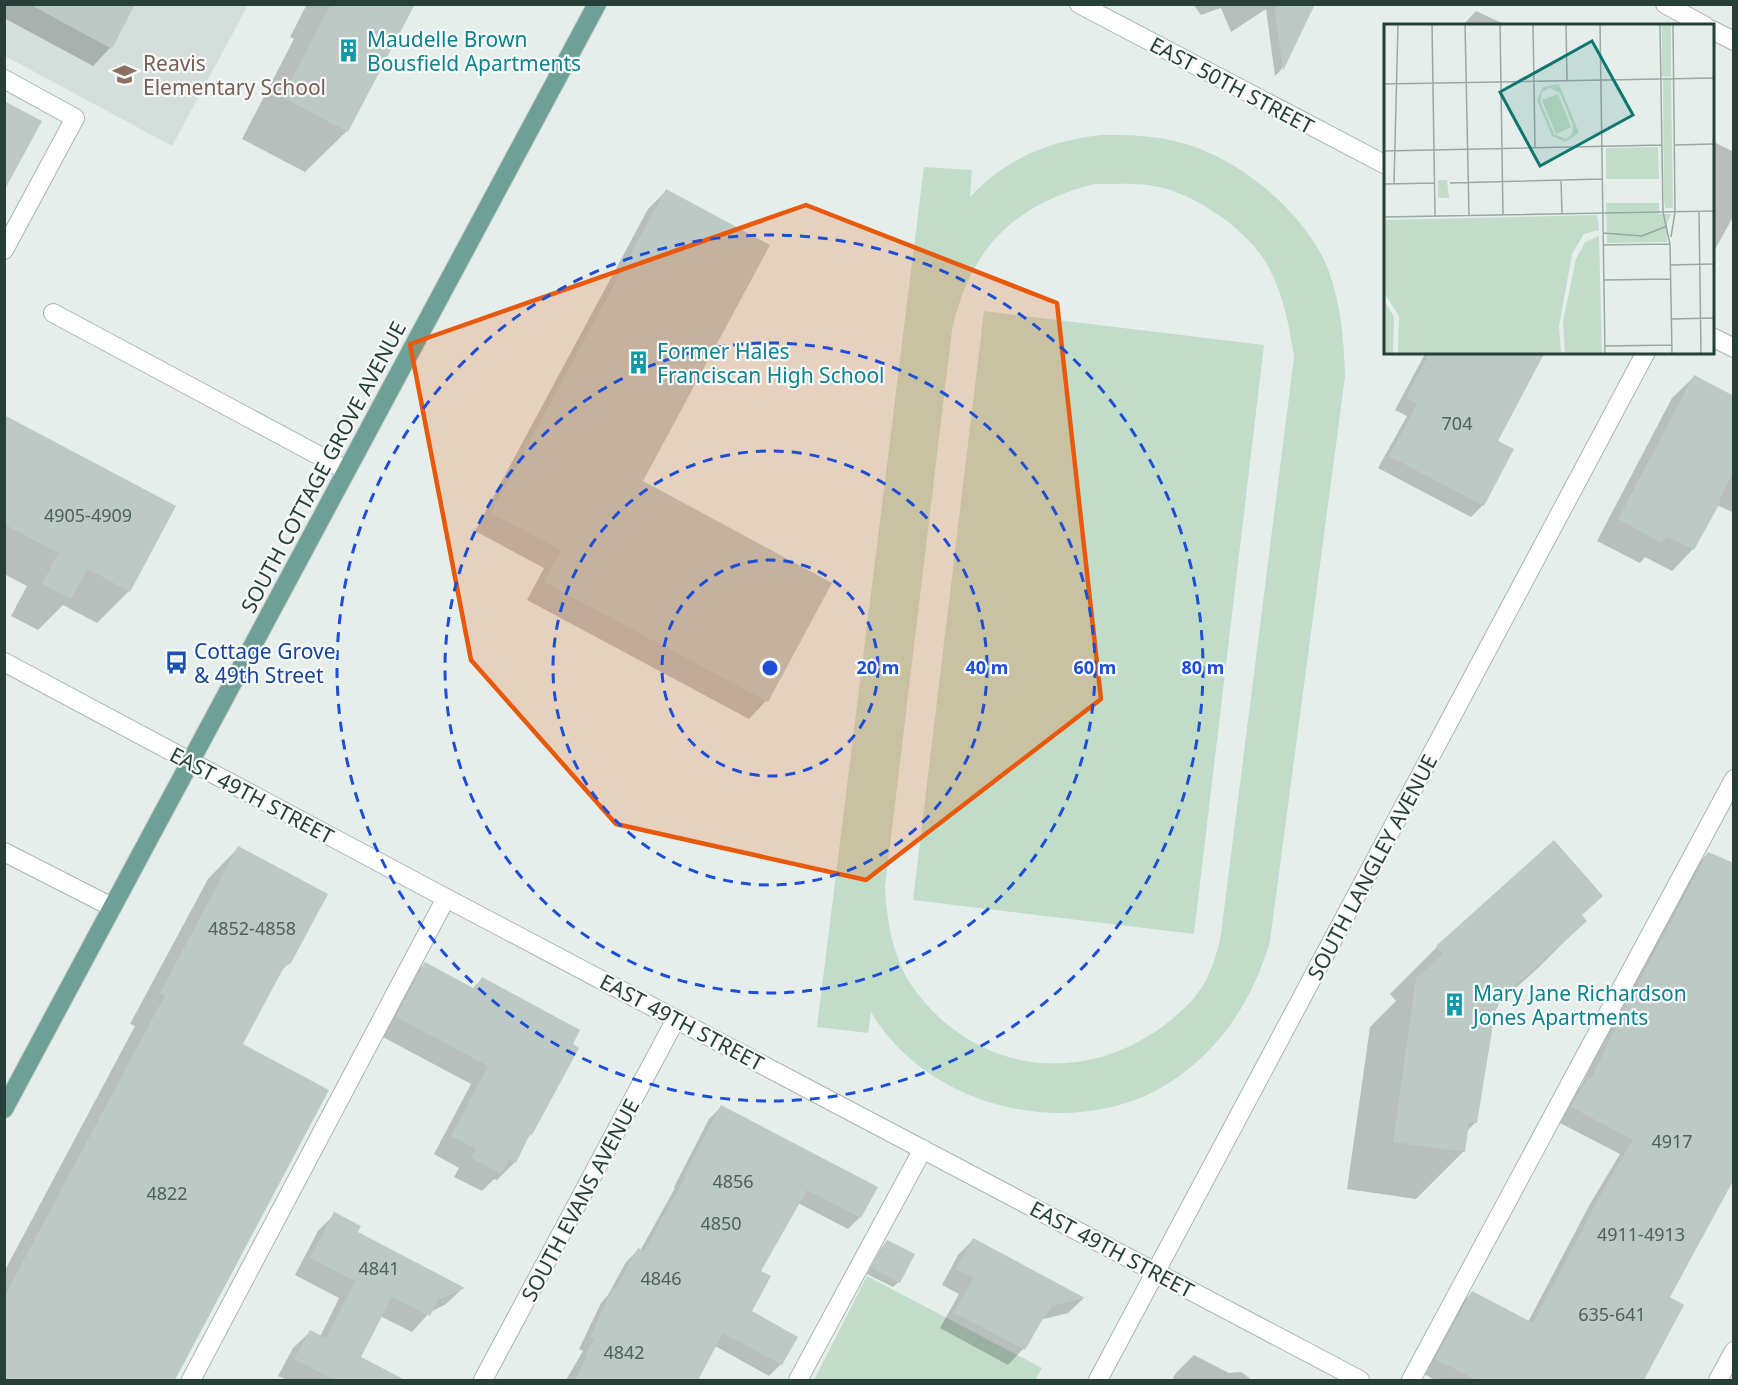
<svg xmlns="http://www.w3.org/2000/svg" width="1738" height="1385" font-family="'Noto Sans',sans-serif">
<rect width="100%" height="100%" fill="#e6eeeb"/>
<polygon fill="#d4deda" points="4,5 248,5 172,146 5,56"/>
<g fill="#c1ddc9" fill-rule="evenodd">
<path d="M1101,135C1126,135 1151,135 1174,141C1235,154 1305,211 1328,269C1341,304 1344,340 1345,377L1270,941C1253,1002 1215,1059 1157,1090C1063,1140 926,1106 871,1012L868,1033L817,1027L924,167L972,170L970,197C1007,158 1049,141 1101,135ZM1094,184C1117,184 1141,182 1163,188C1199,197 1246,230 1265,261C1283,291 1289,324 1294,357L1221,934C1218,949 1214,964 1207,978C1196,1001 1171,1022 1150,1035C1066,1088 965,1065 910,983C892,954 887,920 885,887L952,330C970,248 1014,205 1094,184Z"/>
<polygon points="984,311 1264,345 1194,934 913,900"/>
<polygon points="867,1276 1042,1368 1035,1380 814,1380"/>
</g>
<g fill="#0003">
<polygon points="4,4 134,4 110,48 93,66 4,18"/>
<polygon points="307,4 414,4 347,131 305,172 242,139 294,39 290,37"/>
<polygon points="1193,4 1314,4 1281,70 1275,76 1266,9 1231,32 1221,8 1201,15"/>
<polygon points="1476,11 1506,25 1462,26"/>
<polygon points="1712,141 1734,152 1734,215 1712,255"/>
<polygon points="666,191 641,482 830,584 766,701 749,719 527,600 544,568 475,531 648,209"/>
<polygon points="1426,352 1543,352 1496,442 1512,450 1483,505 1471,517 1378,468 1407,416 1395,410"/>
<polygon points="1694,377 1734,398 1734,513 1717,505 1693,549 1672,571 1645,557 1640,563 1597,541 1672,398"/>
<polygon points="4,426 129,591 97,623 63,605 38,630 11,616 27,586 4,574"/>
<polygon points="1554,842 1580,916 1585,921 1538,968 1496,1006 1476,1122 1466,1132 1464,1151 1416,1199 1347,1189 1370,1027 1396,1001 1390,994 1437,947"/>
<polygon points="238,848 290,962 280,972 241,1045 327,1091 173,1380 4,1380 4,1272 135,1026 130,1024 208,879"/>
<polygon points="1708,853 1734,978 1734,1175 1668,1298 1682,1305 1643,1380 1435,1380 1422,1373 1458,1307 1472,1292 1528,1322 1590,1204 1620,1154 1558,1122 1574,1093 1581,1086 1610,1026 1694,868"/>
<polygon points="425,963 472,989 482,979 531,1134 526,1140 515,1162 497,1180 494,1179 482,1191 454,1177 459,1168 434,1154 471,1084 379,1035 408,981"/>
<polygon points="721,1107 876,1188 860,1217 848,1229 798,1203 759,1271 750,1312 781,1364 769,1376 715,1346 696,1380 566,1380 583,1351 579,1349 601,1303 608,1295 626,1262 638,1250 640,1251 675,1188 674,1187 709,1119"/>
<polygon points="335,1214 356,1233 463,1288 446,1304 430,1312 412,1332 380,1316 359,1357 402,1380 287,1380 278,1376 293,1348 310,1332 320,1337 339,1298 295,1275 318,1231"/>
<polygon points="973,1240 1083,1299 1068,1313 1040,1320 1023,1349 1008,1365 940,1328 959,1294 942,1285 958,1255"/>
<polygon points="887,1241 899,1282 893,1287 867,1274 882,1247"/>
<polygon points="1194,1355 1229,1373 1241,1372 1252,1380 1172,1380 1176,1373"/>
</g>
<g fill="#bcc9c4">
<polygon points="29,4 135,4 112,49"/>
<polygon points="331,4 415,4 348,132 282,97"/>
<polygon points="1274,4 1315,4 1283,71"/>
<polygon points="4,101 42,121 4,191"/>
<polygon points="666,189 770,245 643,481 832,583 768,702 544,582 561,550 491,513"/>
<polygon points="1430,352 1545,352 1498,441 1514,449 1484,506 1389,456 1417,404 1406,397"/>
<polygon points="1694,375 1734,396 1734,471 1719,500 1721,501 1694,550 1666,536 1662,543 1618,519"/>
<polygon points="4,415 176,506 130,592 88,569 71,599 42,584 58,553 4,524"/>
<polygon points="1554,840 1603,896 1582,915 1587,921 1510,990 1504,993 1495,1012 1477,1123 1469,1122 1465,1152 1393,1142 1416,978 1443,954 1436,946"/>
<polygon points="238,846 328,894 291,963 284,967 243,1044 329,1090 175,1380 4,1380 4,1297 165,995 160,993"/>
<polygon points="1708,852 1734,863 1733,1181 1670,1297 1684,1305 1644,1380 1476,1380 1435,1359 1472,1291 1533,1323 1604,1188 1633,1140 1571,1107 1588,1077 1591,1079 1624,1010"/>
<polygon points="425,962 475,989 482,977 580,1030 573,1044 579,1048 532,1135 530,1134 516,1163 509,1160 501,1174 471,1158 476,1149 451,1136 488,1066 396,1017"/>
<polygon points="721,1105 878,1187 861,1218 807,1190 761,1271 771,1276 752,1311 798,1337 782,1365 723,1333 698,1380 575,1380 587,1356 585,1355 594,1339 590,1337 612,1289 615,1290 638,1248 644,1251 686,1176 684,1175"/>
<polygon points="334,1212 361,1226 358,1232 465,1288 438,1300 430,1316 392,1297 361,1357 405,1380 334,1380 294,1359 310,1330 326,1338 355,1281 310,1258"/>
<polygon points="973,1238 1085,1298 1052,1306 1041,1322 1025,1350 954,1313 973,1278 956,1269"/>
<polygon points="887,1240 915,1254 900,1283 872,1268"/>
</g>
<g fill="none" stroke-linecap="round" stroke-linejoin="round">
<defs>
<g id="minor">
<polyline points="1079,4 1386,165"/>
<polyline points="1665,4 1705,26"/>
<polyline points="1712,30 1734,41"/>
<polyline points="4,79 75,118 4,250"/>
<polyline points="53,313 346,470"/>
<polyline points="1712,337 1734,348"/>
<polyline points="4,662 446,898 1360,1380"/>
<polyline points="4,852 112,907"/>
<polyline points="191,1380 446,898"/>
<polyline points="483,1380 676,1019"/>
<polyline points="798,1380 923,1149"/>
<polyline points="1098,1380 1646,352"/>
<polyline points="1411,1380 1734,779"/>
<polyline points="1718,1380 1734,1351"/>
</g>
<polyline id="major" points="4,1109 597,4"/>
</defs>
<use href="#minor" stroke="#a9b6b2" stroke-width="20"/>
<use href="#major" stroke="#c2c9c8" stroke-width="20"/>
<use href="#minor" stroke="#fff" stroke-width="18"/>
<use href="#major" stroke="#6ea095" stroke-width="18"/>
</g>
<path fill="#e8590c" fill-opacity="0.2" stroke="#e8590c" stroke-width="4.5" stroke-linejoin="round" d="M806,205L1057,303L1101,699L866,880L616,824L471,660L410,344Z"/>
<g fill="none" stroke="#1d4ed8" stroke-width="3" stroke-dasharray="10 8">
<circle cx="770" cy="668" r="108"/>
<circle cx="770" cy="668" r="217"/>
<circle cx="770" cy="668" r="325"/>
<circle cx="770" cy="668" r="433"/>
</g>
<defs>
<symbol id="building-bare" viewBox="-9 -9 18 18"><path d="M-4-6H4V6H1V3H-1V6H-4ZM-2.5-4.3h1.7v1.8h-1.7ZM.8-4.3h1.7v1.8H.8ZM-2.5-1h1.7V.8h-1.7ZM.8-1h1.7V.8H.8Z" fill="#0f9aa8" stroke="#f7faf9" stroke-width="2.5" paint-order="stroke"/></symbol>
<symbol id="school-bare" viewBox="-9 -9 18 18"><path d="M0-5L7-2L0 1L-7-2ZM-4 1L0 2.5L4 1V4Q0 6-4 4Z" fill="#8d6e63" stroke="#f7faf9" stroke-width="2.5" paint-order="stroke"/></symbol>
<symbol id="bus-bare" viewBox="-9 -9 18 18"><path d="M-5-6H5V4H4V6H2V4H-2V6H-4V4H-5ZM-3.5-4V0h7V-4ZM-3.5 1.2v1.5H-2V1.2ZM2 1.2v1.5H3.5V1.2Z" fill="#1a4fb4" stroke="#f7faf9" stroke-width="2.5" paint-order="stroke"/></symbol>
</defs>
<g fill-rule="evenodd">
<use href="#building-bare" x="332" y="34" width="33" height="33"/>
<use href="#school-bare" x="108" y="58" width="33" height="33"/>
<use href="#building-bare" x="622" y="346" width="33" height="33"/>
<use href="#bus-bare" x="160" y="646" width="33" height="33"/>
<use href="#building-bare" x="1438" y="988" width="33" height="33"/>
</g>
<g text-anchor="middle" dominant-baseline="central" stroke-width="4.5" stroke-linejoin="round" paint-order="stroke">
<g font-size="18" fill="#4c625c">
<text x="1457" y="423">704</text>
<text x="88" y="515">4905-4909</text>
<text x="252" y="928">4852-4858</text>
<text x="1672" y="1141">4917</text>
<text x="733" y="1181">4856</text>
<text x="167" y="1193">4822</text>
<text x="721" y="1223">4850</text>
<text x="1641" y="1234">4911-4913</text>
<text x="379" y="1268">4841</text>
<text x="661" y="1278">4846</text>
<text x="1612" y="1314">635-641</text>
<text x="624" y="1352">4842</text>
</g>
<g font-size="21" fill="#0d838f" stroke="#f7faf9" text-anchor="start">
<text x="367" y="39">Maudelle Brown<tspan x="367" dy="24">Bousfield Apartments</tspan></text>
<text x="657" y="351">Former Hales<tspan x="657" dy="24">Franciscan High School</tspan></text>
<text x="1473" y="993">Mary Jane Richardson<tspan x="1473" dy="24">Jones Apartments</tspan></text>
</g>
<g font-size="21" fill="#785e54" stroke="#f7faf9" text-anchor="start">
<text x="143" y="63">Reavis<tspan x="143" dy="24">Elementary School</tspan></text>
</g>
<g font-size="21" fill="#263f39" stroke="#f7faf9">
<text transform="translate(1232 85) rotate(28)">EAST 50TH STREET</text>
<text transform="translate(323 467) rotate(-62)">SOUTH COTTAGE GROVE AVENUE</text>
<text transform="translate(252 795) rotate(28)">EAST 49TH STREET</text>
<text transform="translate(1372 867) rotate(-62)">SOUTH LANGLEY AVENUE</text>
<text transform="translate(682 1022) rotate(28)">EAST 49TH STREET</text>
<text transform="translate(580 1200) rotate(-62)">SOUTH EVANS AVENUE</text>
<text transform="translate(1112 1249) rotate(28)">EAST 49TH STREET</text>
</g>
<g font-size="21" fill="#164399" stroke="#f7faf9" text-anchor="start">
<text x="194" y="651">Cottage Grove<tspan x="194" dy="24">&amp; 49th Street</tspan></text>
</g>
</g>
<g transform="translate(1384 24)">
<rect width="330" height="330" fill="#e6eeeb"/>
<path d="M278,0H287V53L278,52ZM279,56H287L289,184H281L280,177ZM175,60L195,109L181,118L168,112L153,76L159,63ZM166,64L176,69L189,101L188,110L182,115L170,110L156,77L158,68ZM174,70L187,103L172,110L158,76ZM274,123L275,155H222V124ZM54,156H63L65,174H54ZM222,179H275V190H287L283,200V218L223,219ZM213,191L215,206L200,210L188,230L175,302L177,330H14L15,292L0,269V196ZM215,212L218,330H181L179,297L192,235L201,218ZM0,276L10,293L9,330H0Z" fill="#c1ddc9" fill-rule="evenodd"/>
<path fill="none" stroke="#99a8a4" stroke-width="1.5" d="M48,0L51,192M81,0L85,192M116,0L119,191M149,0L151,123M182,0L183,56M216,0L221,330M276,0L279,188L286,220L288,330M0,60L330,54M291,121L330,120M0,127L278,121M177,156L178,190M66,159L218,155M0,160L51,159M10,160L14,0M315,187L317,330M0,193L330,187M219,209L258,212L283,202M287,213L291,188L289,0M219,221L286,220M286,241L330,240M220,256L286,255M287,295L330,294M221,322L288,321"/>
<path fill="#0f766e" fill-opacity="0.15" stroke="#0f766e" stroke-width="3" d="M208,17L249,91L156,142L116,68Z"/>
<rect width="330" height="330" fill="none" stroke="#263f39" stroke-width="3"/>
</g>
<circle cx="770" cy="668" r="9" fill="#1d4ed8" stroke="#f7faf9" stroke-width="3"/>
<g font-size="18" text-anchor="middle" font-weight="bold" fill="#1d4ed8" stroke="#f7faf9" stroke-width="4.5" stroke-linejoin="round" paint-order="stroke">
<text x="878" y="674">20 m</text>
<text x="987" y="674">40 m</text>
<text x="1095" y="674">60 m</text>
<text x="1203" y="674">80 m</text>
</g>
<rect width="1738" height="1385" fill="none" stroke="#263f39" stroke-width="12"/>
</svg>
